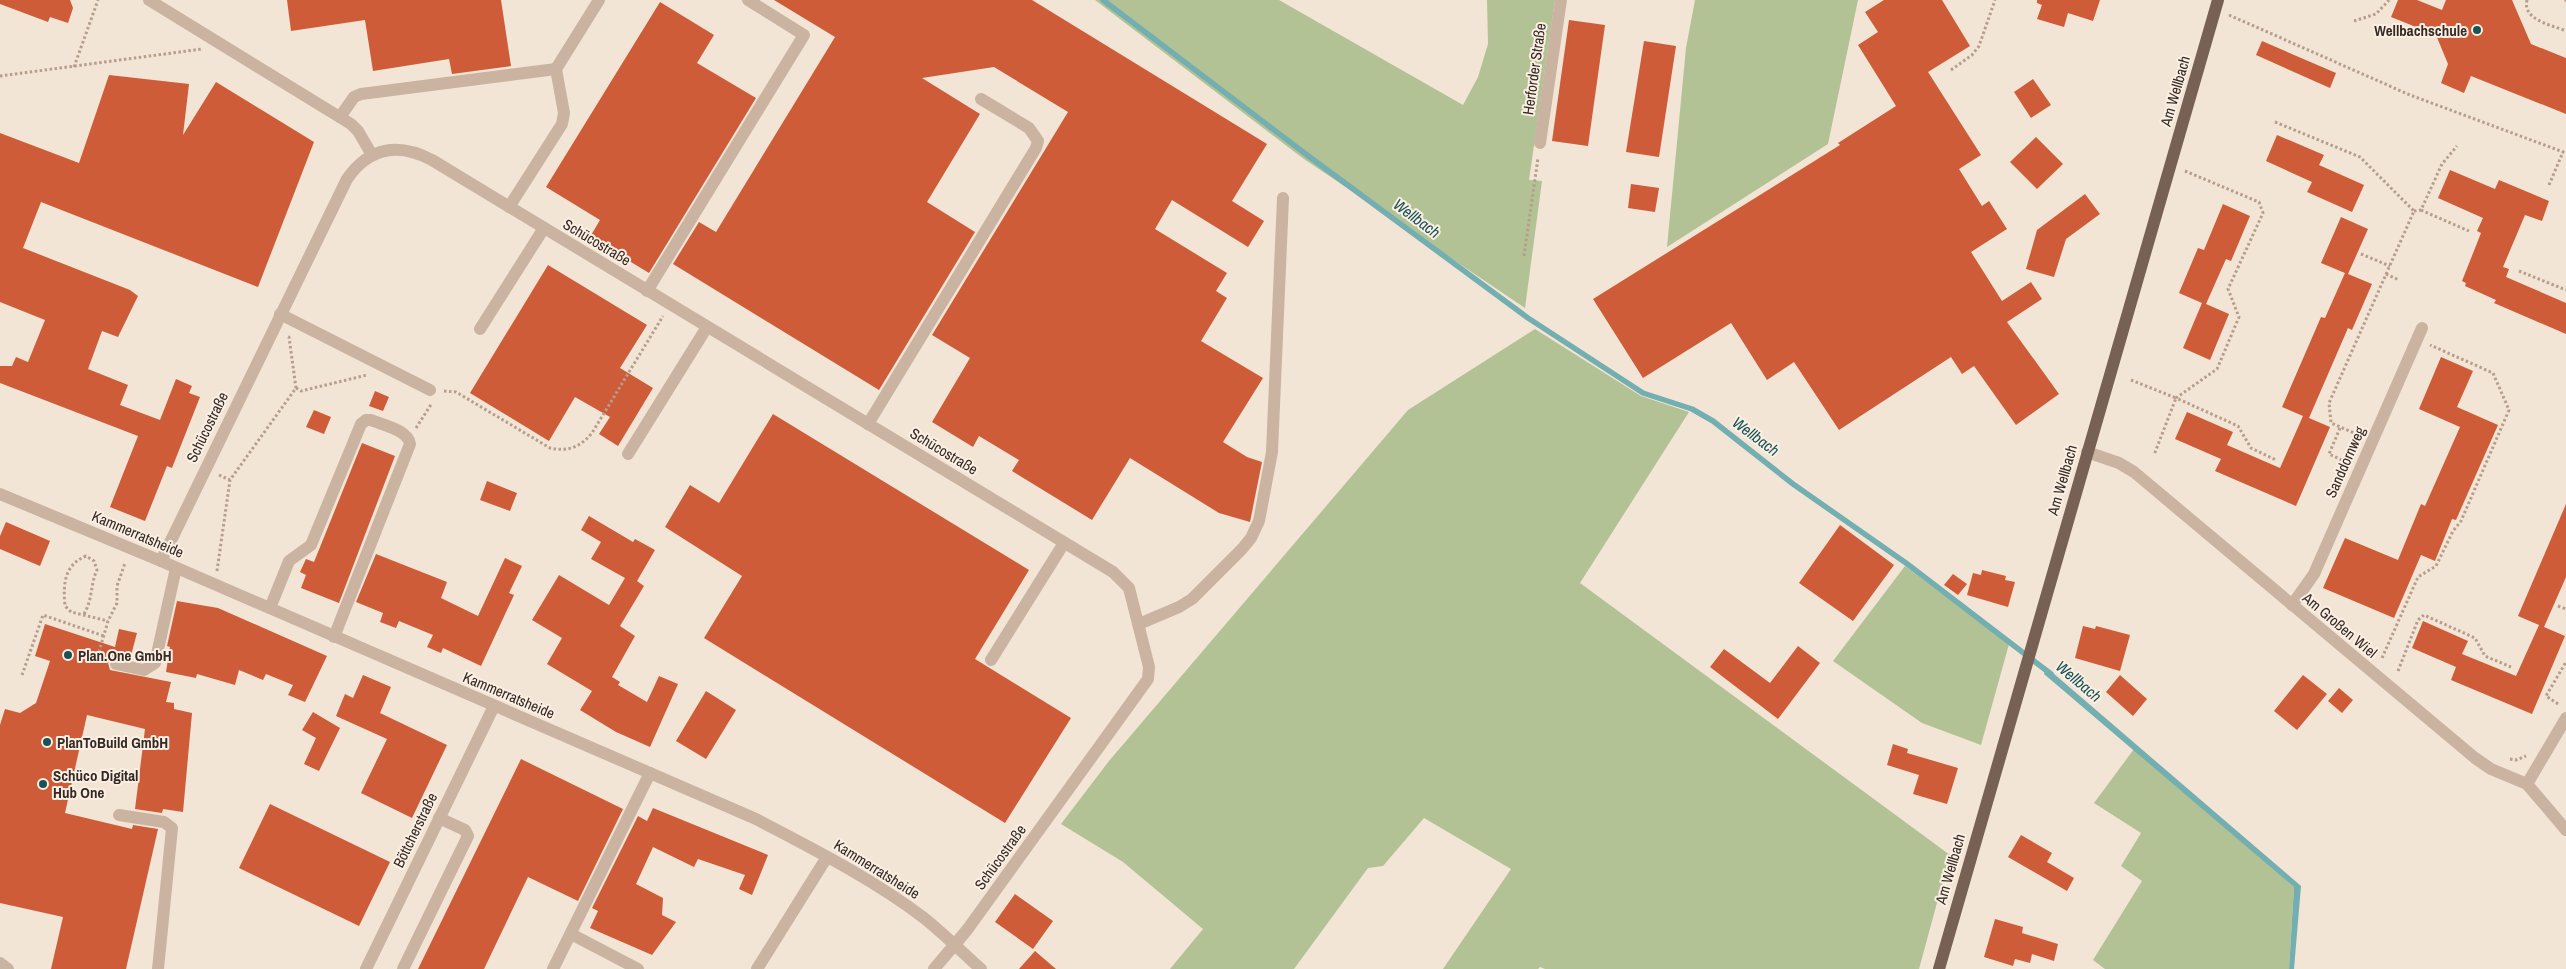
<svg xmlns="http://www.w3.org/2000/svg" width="2566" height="969" font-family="'Archivo Narrow',sans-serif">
<rect width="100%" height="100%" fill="#f2e5d5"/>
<g fill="#b2c295">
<polygon points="1095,0 1279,0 1463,105 1478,77 1488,44 1487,0 1555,0 1529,180 1542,181 1525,308 1304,159"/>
<polygon points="1695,0 1858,0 1828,144 1667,247 1686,48"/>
<polygon points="1535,329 1641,396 1689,412 1580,583 1950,855 1919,969 1545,969 1540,967 1538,969 1443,969 1511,869 1424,818 1383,866 1368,868 1294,969 1170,969 1203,929 1123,862 1061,824 1109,761 1408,410"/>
<polygon points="1905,566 2009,644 1981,745 1922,723 1833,661"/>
<polygon points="2134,749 2294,887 2289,969 2105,969 2093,960 2142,881 2121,866 2141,833 2094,803"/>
</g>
<polygon fill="#73aeb1" points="2046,667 2301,886 2294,969 2289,969 2294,887 2044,674"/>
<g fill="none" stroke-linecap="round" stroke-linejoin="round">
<polyline stroke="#73aeb1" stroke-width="5.5" points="1103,0 1307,155 1528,318 1643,393 1692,409 1713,421 1793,484 1906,563 2051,674"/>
</g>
<g fill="#ce5c38">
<polygon points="0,0 70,0 73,8 68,23 50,17 48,22 0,4"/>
<polygon points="287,0 501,0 511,66 452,74 449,59 373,71 365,20 291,31"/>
<polygon points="774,0 1032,0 1267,144 1232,201 1264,221 1248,247 1172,200 1155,229 1227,273 1216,291 1227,298 1201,341 1263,378 1223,442 1247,457 1262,462 1250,522 1219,513 1130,458 1092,520 1012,471 1019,460 979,436 973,447 932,422 970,358 932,335 1068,112 994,67 922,78 980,114 927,202 975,232 879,390 673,264 699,222 716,232 835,37"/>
<polygon points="1884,0 1942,0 1970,46 1928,72 1981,155 1959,169 1982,206 1989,201 2007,229 1971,252 2002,301 2031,282 2042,299 2007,322 2059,394 2016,425 1974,366 1962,374 1951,357 1839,430 1794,362 1767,380 1731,323 1643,378 1593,299 1840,145 1838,143 1896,106 1858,45 1878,32 1865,12"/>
<polygon points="2037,0 2100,0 2093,21 2068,13 2064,27 2037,19 2042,5 2037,3"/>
<polygon points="2398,0 2417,0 2442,10 2446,0 2512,0 2531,44 2566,58 2566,114 2471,76 2464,93 2441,83 2448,64 2436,35 2391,17"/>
<polygon points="660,2 714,35 697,63 756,98 649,273 590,237 600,220 546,187"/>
<polygon points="1569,20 1605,25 1588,146 1552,141"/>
<polygon points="1644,41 1676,46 1659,157 1626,152"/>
<polygon points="2262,41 2336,73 2330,88 2256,55"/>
<polygon points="109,75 189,84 183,135 216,82 314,142 258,287 41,202 23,248 130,290 138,296 118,337 102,331 88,369 128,385 120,405 160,420 176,379 192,386 189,393 200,397 172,468 167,466 145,521 110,507 138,436 0,383 0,366 12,366 16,357 28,362 45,320 0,302 0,133 79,163"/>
<polygon points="2033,79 2051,105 2031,118 2014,92"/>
<polygon points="2277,135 2324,155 2319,165 2364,185 2352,212 2307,192 2312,182 2266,161"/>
<polygon points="2036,137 2063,164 2037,189 2010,162"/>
<polygon points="2450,170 2495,189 2499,180 2549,201 2542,221 2525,215 2503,267 2509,269 2506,277 2566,303 2566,334 2494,303 2496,300 2465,286 2466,283 2462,281 2481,233 2477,231 2483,218 2438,198"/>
<polygon points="1631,184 1659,188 1655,212 1628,208"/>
<polygon points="2085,194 2100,214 2066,239 2054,277 2026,269 2037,230"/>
<polygon points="2223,204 2250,216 2231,261 2226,259 2206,304 2229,314 2210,360 2183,348 2202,303 2179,293 2198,248 2204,250"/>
<polygon points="2341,217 2368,229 2348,274 2372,284 2352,330 2348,328 2309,418 2330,427 2296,506 2215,471 2221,459 2175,439 2187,412 2233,432 2227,445 2280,468 2303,416 2282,407 2321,317 2325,318 2345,273 2321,263"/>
<polygon points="548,265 647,325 620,368 653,388 618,446 599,434 610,417 575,397 549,441 470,393"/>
<polygon points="2441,357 2473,371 2457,407 2498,425 2456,520 2452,519 2435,561 2421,555 2394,618 2323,588 2345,538 2398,560 2421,504 2425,506 2460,427 2419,409"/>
<polygon points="375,391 389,397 383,411 369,406"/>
<polygon points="314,410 331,417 324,434 306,427"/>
<polygon points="773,414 1029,570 975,659 1071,718 1005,823 704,638 742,576 665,527 690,485 719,503"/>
<polygon points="362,443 395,456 339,603 301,588 306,575 300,572 306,559 314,562"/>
<polygon points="487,481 517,493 510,511 480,500"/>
<polygon points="2566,504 2566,577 2544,627 2565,636 2532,714 2451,680 2456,667 2412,648 2423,621 2468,641 2462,654 2516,676 2539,625 2518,616"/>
<polygon points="589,516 633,542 635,539 655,550 637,581 644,586 620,626 635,636 612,677 620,682 618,685 647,702 659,676 678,684 650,747 616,732 580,710 592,691 547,664 562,638 532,620 559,575 609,605 625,578 591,559 601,542 581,530"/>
<polygon points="6,522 50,541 40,566 0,549 0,536"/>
<polygon points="1840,525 1894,565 1853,621 1799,583"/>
<polygon points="376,554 447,582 441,598 478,616 505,558 522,566 509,593 514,595 481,666 443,648 441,653 427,647 433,635 399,621 396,628 380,622 383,613 356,602"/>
<polygon points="1982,570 2006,576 2005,580 2015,582 2008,607 1967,595 1973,573 1981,575"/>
<polygon points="1953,574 1967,584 1958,595 1944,585"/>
<polygon points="177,601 218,608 327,656 305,702 288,695 293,685 266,674 263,680 239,670 235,685 197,674 196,678 166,672 170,647 167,646"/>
<polygon points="45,624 115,647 119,629 137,633 130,659 113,656 108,663 110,670 171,682 166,702 174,703 174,709 192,713 183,812 163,809 162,813 135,809 145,729 87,715 65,813 132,829 133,825 158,829 126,969 51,969 63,917 0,903 0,725 5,709 20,713 36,703 50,661 35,656"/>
<polygon points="2083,626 2095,629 2096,626 2130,635 2120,671 2075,658"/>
<polygon points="1798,646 1820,663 1778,719 1710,667 1724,649 1770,683"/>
<polygon points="363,675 391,687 380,713 447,745 412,818 361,793 387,739 336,716 345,694 353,698"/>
<polygon points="2120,675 2147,699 2133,716 2106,692"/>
<polygon points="2303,675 2327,694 2297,730 2274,711"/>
<polygon points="2339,688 2353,700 2342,713 2328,701"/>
<polygon points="706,691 736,710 706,759 676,741"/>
<polygon points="313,712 340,728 319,771 304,764 316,738 302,730"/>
<polygon points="1893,744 1908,749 1907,753 1958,768 1947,804 1913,794 1919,775 1887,765"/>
<polygon points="521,759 623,809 578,901 528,877 484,969 418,969"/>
<polygon points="270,804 390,862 359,926 239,868"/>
<polygon points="653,808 768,855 752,895 739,889 745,875 698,859 694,867 653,847 636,884 663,898 662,915 676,922 652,955 590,928 598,911 592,908 638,816 647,821"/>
<polygon points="2021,835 2052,853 2047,862 2074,878 2067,891 2008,857"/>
<polygon points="1015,894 1053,921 1033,949 995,922"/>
<polygon points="1995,919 2023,927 2022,933 2058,944 2054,961 2032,954 2030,963 2015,959 2013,966 1984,957"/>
<polygon points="1035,951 1056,969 1019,969"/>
</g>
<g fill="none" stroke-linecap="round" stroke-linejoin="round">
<g stroke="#b69e8b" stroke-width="3" stroke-dasharray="2.5 2.5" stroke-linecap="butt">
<path d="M2527,0C2522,20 2552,25 2566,31"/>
<polyline points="2565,0 2566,1"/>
<polyline points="2229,15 2410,95 2566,153"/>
<polyline points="2354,21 2376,14 2389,0"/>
<polyline points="74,67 98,0"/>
<polyline points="1951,70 1972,55 1979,46 1995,0"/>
<polyline points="0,76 202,49"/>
<polyline points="2275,122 2360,157 2414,211 2329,403 2331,423 2359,435"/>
<polyline points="2185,171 2254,200 2259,202 2263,213 2228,289 2239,317 2217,369 2176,398 2238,426 2251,448 2276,460"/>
<polyline points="2549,185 2563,152"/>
<polyline points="2421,210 2469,231"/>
<polyline points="2414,211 2421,210 2442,164 2457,146"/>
<polyline points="2361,254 2390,266"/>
<polyline points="1524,256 1538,158"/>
<polyline points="2519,271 2566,290"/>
<polyline points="2386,274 2399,280"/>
<polyline points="2131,380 2176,398 2154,455"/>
<polyline points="296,388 301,391 367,375"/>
<path d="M444,391L456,392L550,448C569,452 580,447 592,433L663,316"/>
<polyline points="416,428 432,403"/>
<polyline points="2340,428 2329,454 2348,463"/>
<polyline points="219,475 230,480"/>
<polyline points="217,571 230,480 296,388 289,337 287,336"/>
<polyline points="2558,606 2566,609"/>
<path d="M84,614C93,599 90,585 97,570L94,561L86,556C64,565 63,584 65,606L71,612L108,621"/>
<polyline points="99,652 108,621 117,603 117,586 125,563"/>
<polyline points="2382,658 2418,577 2436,566 2453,531 2461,521 2509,410 2493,373 2430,345"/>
<polyline points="2398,671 2418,620 2424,615 2475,638 2485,656 2511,667"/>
<polyline points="22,675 43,615 104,636"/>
<polyline points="2558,704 2546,696 2566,662"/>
<polyline points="2510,759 2516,760 2526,756"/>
</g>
<g stroke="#cab4a1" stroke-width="12">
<polyline points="149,0 351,124 358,131 372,155"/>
<polyline points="556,69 599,0"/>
<polyline points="340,117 354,97 361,94 556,69 564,113 562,124 509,207"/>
<polyline points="1540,143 1561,0"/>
<polyline points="647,291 804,35 748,0"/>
<polyline points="280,314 430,390"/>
<polyline points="480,329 544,228"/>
<polyline points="868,424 1036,148 1038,141 1029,128 981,99"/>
<polyline points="2087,452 2119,463 2134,472 2475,758 2491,769 2527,784 2566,830"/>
<polyline points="628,454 707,327"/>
<path d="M0,494L161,561L756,819C813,849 873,879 924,918C944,934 962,952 981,969"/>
<path d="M161,561L347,179C369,147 398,142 432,160L1113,572L1129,588L1149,667L1148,679L967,930L934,969"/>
<polyline points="2292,605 2314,574 2422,328"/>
<path d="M270,608L289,561L311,545L361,424L366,420H371C383,425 408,430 410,444L334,637"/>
<polyline points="1139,624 1179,607 1192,599 1242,549 1251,538 1259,521 1272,452 1283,198"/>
<polyline points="991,660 1064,543"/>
<polyline points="116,664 144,670 155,663 176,568"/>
<polyline points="2527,784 2566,718"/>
<polyline points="119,815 164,822 172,828 158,969"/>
<polyline points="571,934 638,969"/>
<polyline points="0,963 8,969"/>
<polyline points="366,969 494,706"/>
<polyline points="403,969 468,836 465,830 439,818"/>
<polyline points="553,969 650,773"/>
<polyline points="757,969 827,857"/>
</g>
<polyline stroke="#776054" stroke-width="12" points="1939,969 2218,0"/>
</g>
<g fill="#185358" stroke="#faefe2" stroke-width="2">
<circle cx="2477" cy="30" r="5"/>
<circle cx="68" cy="655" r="5"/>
<circle cx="47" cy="742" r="5"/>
<circle cx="43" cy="784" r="5"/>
</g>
<g text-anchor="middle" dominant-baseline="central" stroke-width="4" stroke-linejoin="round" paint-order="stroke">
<g font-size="15" font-weight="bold" fill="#342924" stroke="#faefe2" text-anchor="start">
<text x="2467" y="30" text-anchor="end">Wellbachschule</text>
<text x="78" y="655">Plan.One GmbH</text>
<text x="57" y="742">PlanToBuild GmbH</text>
<text x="53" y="775">Schüco Digital<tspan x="53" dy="17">Hub One</tspan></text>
</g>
<g font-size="15" fill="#342924" stroke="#faefe2">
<text transform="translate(1534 69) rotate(-82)">Herforder Straße</text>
<text transform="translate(2175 91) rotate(-74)">Am Wellbach</text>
<text transform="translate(597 242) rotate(31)">Schücostraße</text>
<text transform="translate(207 427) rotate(-64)">Schücostraße</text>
<text transform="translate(944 451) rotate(31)">Schücostraße</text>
<text transform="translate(2345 462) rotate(-66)">Sanddornweg</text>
<text transform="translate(2062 480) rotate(-74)">Am Wellbach</text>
<text transform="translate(138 534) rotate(23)">Kammerratsheide</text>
<text transform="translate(2340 625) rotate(40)">Am Großen Wiel</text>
<text transform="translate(509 695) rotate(23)">Kammerratsheide</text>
<text transform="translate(415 830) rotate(-64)">Böttcherstraße</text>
<text transform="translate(1000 857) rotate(-54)">Schücostraße</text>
<text transform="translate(877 869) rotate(32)">Kammerratsheide</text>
<text transform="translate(1950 869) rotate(-74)">Am Wellbach</text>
</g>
<g font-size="16" font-style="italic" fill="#185358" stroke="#faefe2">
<text transform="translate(1417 218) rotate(37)">Wellbach</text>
<text transform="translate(1756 436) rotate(37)">Wellbach</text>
<text transform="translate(2079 681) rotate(40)">Wellbach</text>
</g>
</g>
</svg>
